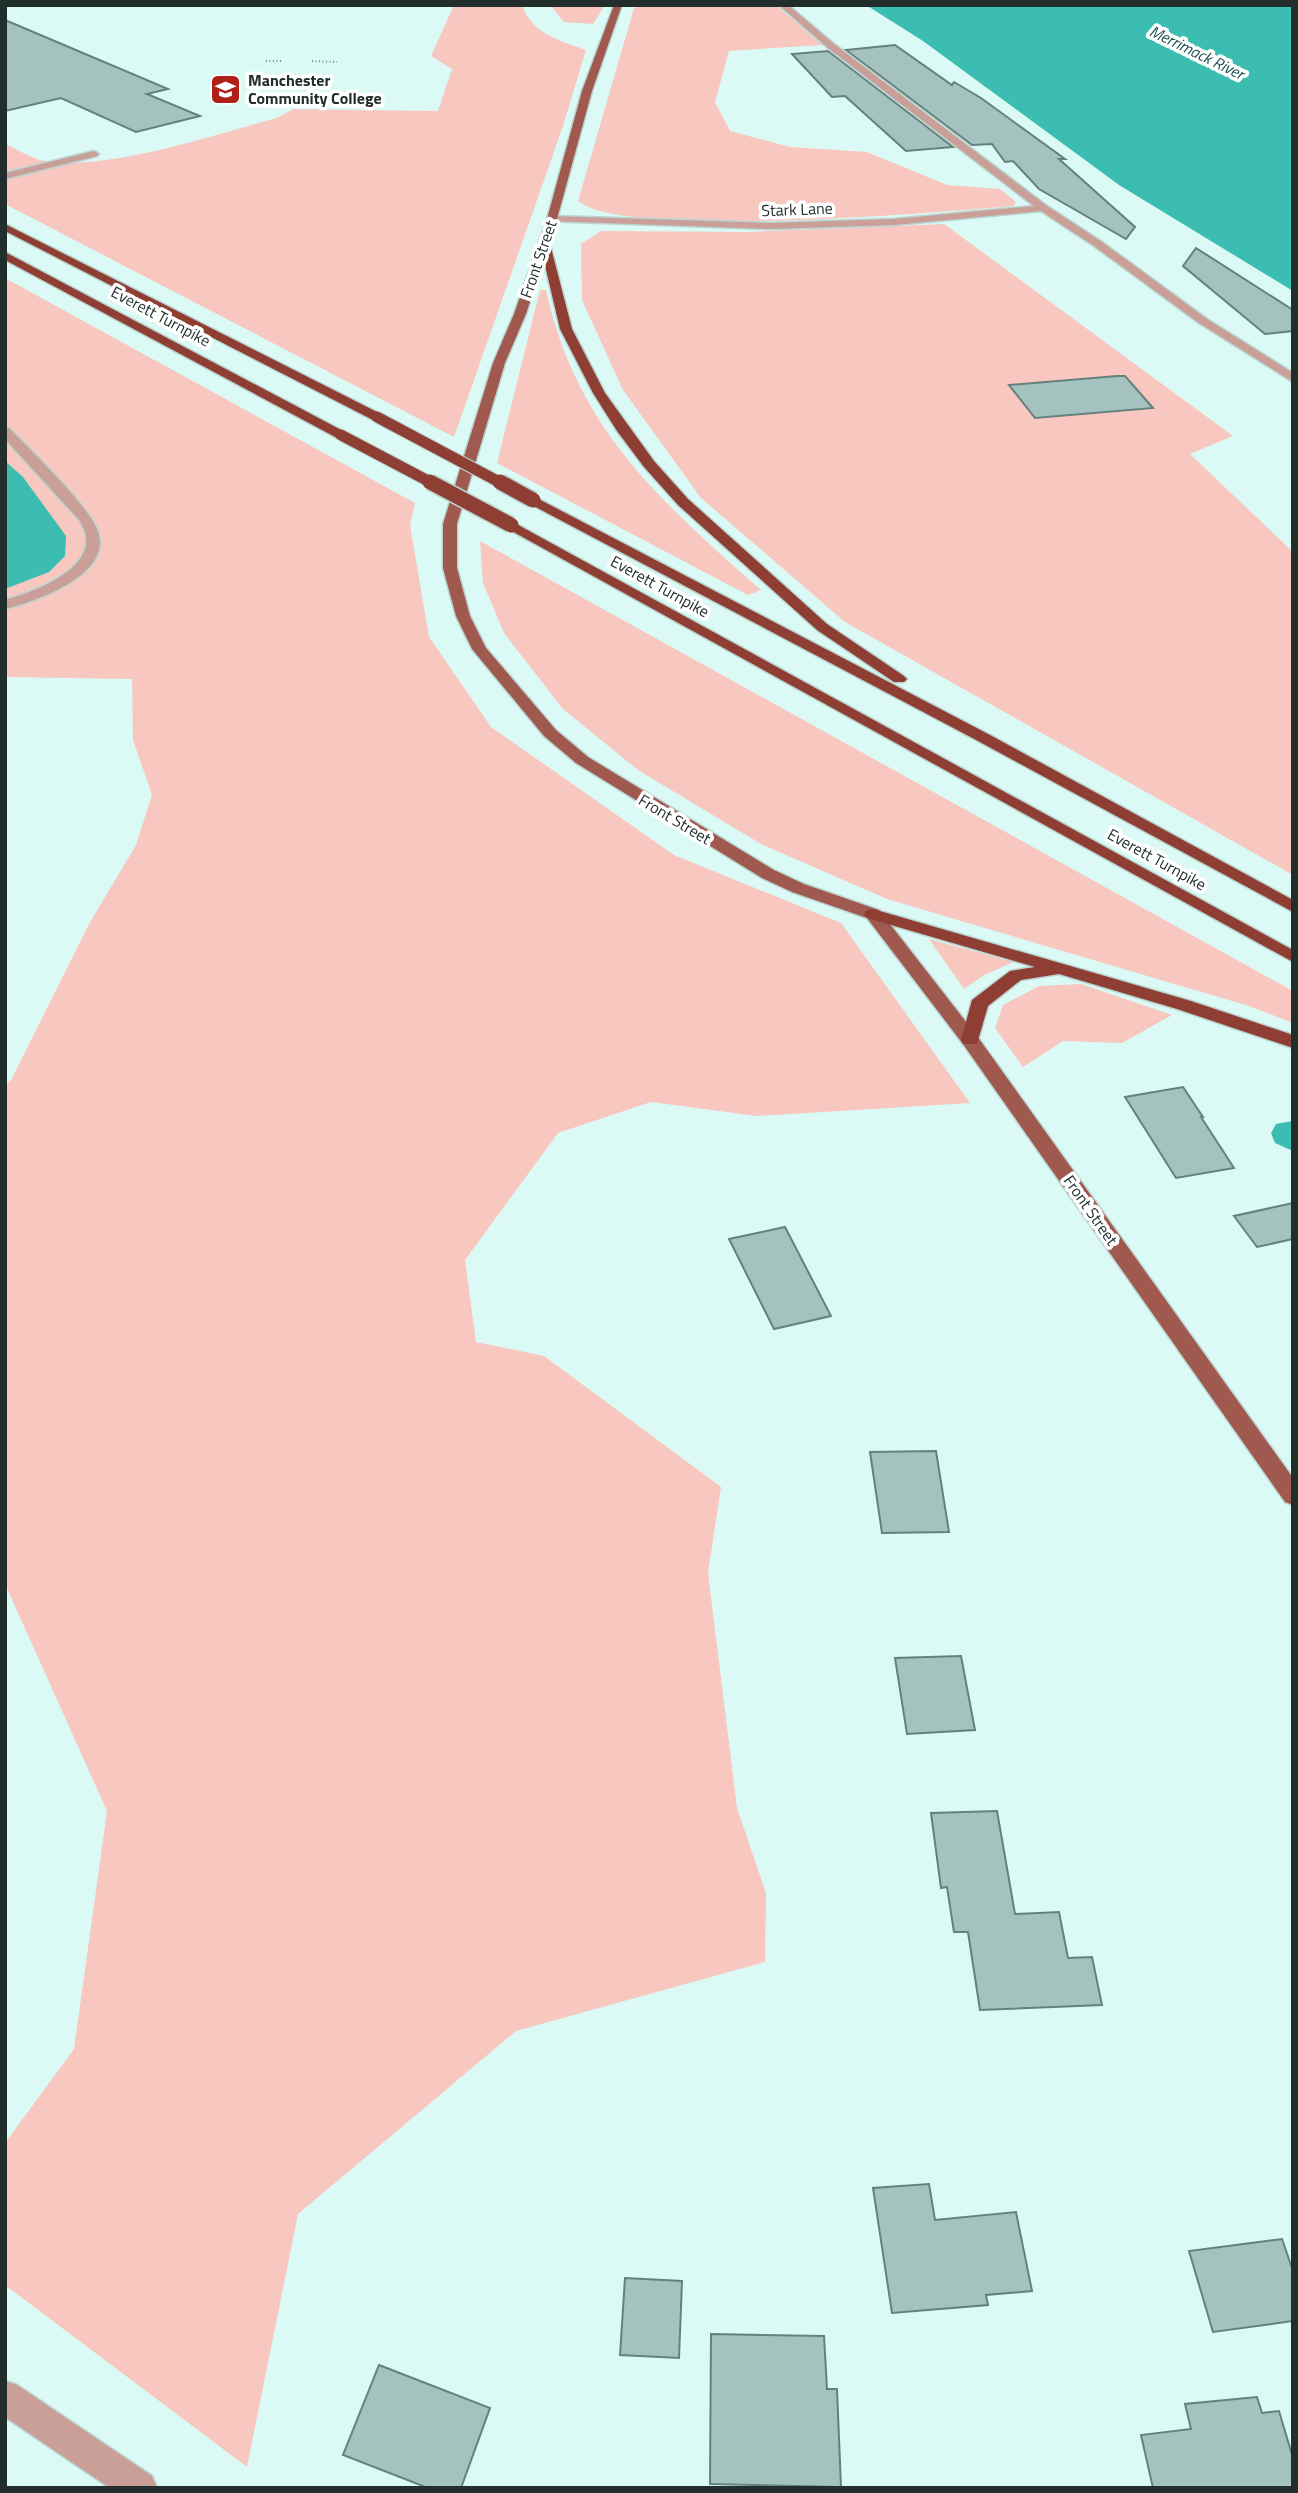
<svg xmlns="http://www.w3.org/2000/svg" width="1298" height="2493" font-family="'Titillium Web',sans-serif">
<rect width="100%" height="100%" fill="#dbfaf5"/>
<g fill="#f8c7bf">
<path d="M454,5H522C533,35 559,40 586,50L563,126L454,437L5,204V144C17,149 32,159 45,161C109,171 212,135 277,118L293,109L438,111L452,69L431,56Z"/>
<polygon points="550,5 605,5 593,24 564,22"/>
<path d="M635,5H776L822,45L729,51L715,102L730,131L790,147L867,152L947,185L1000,189L1016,202L1014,206C941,212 624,240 578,201Z"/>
<polygon points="944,224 1233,436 1190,454 1293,552 1293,875 845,622 701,498 623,390 582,300 581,244 601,231 746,232"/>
<polygon points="5,278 415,503 410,525 429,637 491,727 674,855 841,923 970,1103 757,1116 651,1102 558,1133 465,1260 476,1342 544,1356 721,1487 708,1573 737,1808 766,1893 765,1962 516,2031 298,2214 247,2467 5,2285 5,2143 74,2049 107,1811 5,1584 5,1084 11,1080 89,924 136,845 152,795 133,740 132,679 5,677"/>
<path d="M540,290H546C576,428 660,501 761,590L748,595L497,463Z"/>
<polygon points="480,541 1293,991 1293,1023 1249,1006 887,899 761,844 638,770 563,709 504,633 483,583"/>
<polygon points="929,939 1014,962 984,975 964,989"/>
<polygon points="1081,984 1172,1015 1122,1043 1063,1041 1023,1067 995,1028 1003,1005 1039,986"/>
</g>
<g fill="#3bbeb1">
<polygon points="866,5 1293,5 1293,291 1119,185 923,41"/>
<polygon points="5,461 23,477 66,536 65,556 49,572 5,589"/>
<polygon points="1293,1121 1293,1151 1275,1143 1271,1133 1276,1124"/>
</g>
<g fill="#a5c3be" stroke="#65817d" stroke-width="2">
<polygon points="5,20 168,89 147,94 200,116 136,132 61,98 5,111"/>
<polygon points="895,45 952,85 954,82 981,98 1065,159 1059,159 1135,227 1126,239 1039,189 1013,161 1005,162 992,144 972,145 846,50"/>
<polygon points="828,51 953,147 906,151 845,96 832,97 792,54"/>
<polygon points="1196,248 1293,310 1293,331 1265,334 1183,266"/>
<polygon points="1117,376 1125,376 1153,408 1035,418 1009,385"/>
<polygon points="1183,1087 1203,1117 1201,1117 1234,1168 1176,1178 1125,1097"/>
<polygon points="1293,1203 1293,1239 1257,1247 1234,1216"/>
<polygon points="785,1227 831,1316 774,1329 729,1239"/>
<polygon points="936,1451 949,1532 882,1533 870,1452"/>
<polygon points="961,1656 975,1730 907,1734 895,1658"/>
<polygon points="997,1811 1015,1914 1059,1912 1068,1958 1092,1957 1102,2005 980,2010 968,1932 954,1932 947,1887 941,1888 931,1813"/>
<polygon points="929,2184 935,2220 1016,2212 1032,2291 986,2295 988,2305 892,2313 873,2188"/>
<polygon points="1282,2239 1293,2271 1293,2321 1213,2332 1189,2251"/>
<polygon points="625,2278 682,2281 679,2358 620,2355"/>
<polygon points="711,2334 824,2336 827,2389 837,2389 841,2487 710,2484"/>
<polygon points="379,2365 490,2408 461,2488 428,2488 343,2455"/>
<polygon points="1257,2397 1262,2413 1279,2411 1293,2458 1293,2488 1153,2488 1141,2435 1191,2429 1185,2404"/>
</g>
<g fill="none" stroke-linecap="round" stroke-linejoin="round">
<defs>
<g id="minor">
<polygon points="779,5 788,5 834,44 1047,206 1102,242 1207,319 1293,373 1293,382 1199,323 1094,246 1041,211 894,225 771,229 548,221 548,217 552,216 771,223 894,219 1034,206 828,48"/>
<polygon points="94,151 99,154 97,156 5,179 5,173"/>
<path d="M5,427L9,428C30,450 94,510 99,535C109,576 34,602 5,609V600C31,593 91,571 86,537C86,532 82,526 80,521L5,439Z"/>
<polygon points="5,2381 17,2385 152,2476 157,2488 110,2488 5,2417"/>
</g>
<polygon id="major" points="614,5 622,5 592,91 557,219 526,314 505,363 457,524 457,568 470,616 486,648 556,730 588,757 774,870 804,884 879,910 977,1036 1293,1478 1293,1505 1285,1502 963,1044 867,918 792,892 762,878 576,763 544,736 472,649 456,616 443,568 443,524 493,363 514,314 547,219 582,91"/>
<g id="highway">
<polygon points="5,224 381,414 383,417 381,420 373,420 5,231"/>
<polygon points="544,237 549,240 572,329 605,393 654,461 688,499 827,624 904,676 907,679 904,682 894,682 817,630 678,505 644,467 617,431 593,393 560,329 539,240"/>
<polygon points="5,252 345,432 347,435 345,438 337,438 5,260"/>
<polygon points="533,496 990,735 1293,900 1293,912 978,741 528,503 526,500"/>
<polygon points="511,521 1293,950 1293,962 506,528 504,525"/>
<polygon points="873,909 1191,1001 1293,1035 1293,1048 1177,1009 1059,974 1021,980 988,1006 977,1044 963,1044 961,1040 972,1000 1010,971 1035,967 867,918 864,914 867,910"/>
</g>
</defs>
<use href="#minor" stroke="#bad5d1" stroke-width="3"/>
<use href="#major" stroke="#bad5d1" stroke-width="3"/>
<use href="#highway" stroke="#bad5d1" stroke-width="3"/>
<g stroke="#798e8a" stroke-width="2" stroke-dasharray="1 2.5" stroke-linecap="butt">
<polyline points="266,61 283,61"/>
<polyline points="312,61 337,62"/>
</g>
<use href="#minor" fill="#c99f98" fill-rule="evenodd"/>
<use href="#major" fill="#a0594e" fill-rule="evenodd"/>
<use href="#highway" fill="#8f3e33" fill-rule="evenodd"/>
<defs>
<g id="highway-bridge-far1">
<polyline points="377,417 503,484"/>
<polyline points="341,435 434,484"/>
</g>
<g id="highway-bridge">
<polyline points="430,482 511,525"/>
<polyline points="500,482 533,500"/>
</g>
</defs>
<use href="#highway-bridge-far1" stroke="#bad5d1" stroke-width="13" stroke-linecap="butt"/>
<use href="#highway-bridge" stroke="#bad5d1" stroke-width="18" stroke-linecap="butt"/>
<use href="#highway-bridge-far1" stroke="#8f3e33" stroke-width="11"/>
<use href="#highway-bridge" stroke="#8f3e33" stroke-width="15"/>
</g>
<defs>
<symbol id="university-square" viewBox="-11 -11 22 22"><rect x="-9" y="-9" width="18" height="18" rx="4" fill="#af2016" stroke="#fff"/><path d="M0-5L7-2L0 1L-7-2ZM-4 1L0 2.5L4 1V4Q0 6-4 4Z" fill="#fff"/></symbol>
</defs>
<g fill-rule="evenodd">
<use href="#university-square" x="208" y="72" width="35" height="35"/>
</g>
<g text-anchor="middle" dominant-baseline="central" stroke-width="7" stroke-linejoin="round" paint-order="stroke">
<g font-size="16" font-style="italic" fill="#1b514c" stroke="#fff">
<text transform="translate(1197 52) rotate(26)">Merrimack River</text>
</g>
<g font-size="16" font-weight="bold" fill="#222e2c" stroke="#fff" text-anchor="start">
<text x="248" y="80">Manchester<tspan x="248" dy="18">Community College</tspan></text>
</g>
<g font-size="16" fill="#222e2c" stroke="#fff">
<text transform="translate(797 209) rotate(-2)">Stark Lane</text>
<text transform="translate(538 259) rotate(-71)">Front Street</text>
<text transform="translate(161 316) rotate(28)">Everett Turnpike</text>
<text transform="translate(660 586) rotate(29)">Everett Turnpike</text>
<text transform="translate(675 819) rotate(31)">Front Street</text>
<text transform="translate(1157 859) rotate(29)">Everett Turnpike</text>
<text transform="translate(1091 1210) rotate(55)">Front Street</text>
</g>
</g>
<rect width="1298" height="2493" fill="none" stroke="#222e2c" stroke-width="14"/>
</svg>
